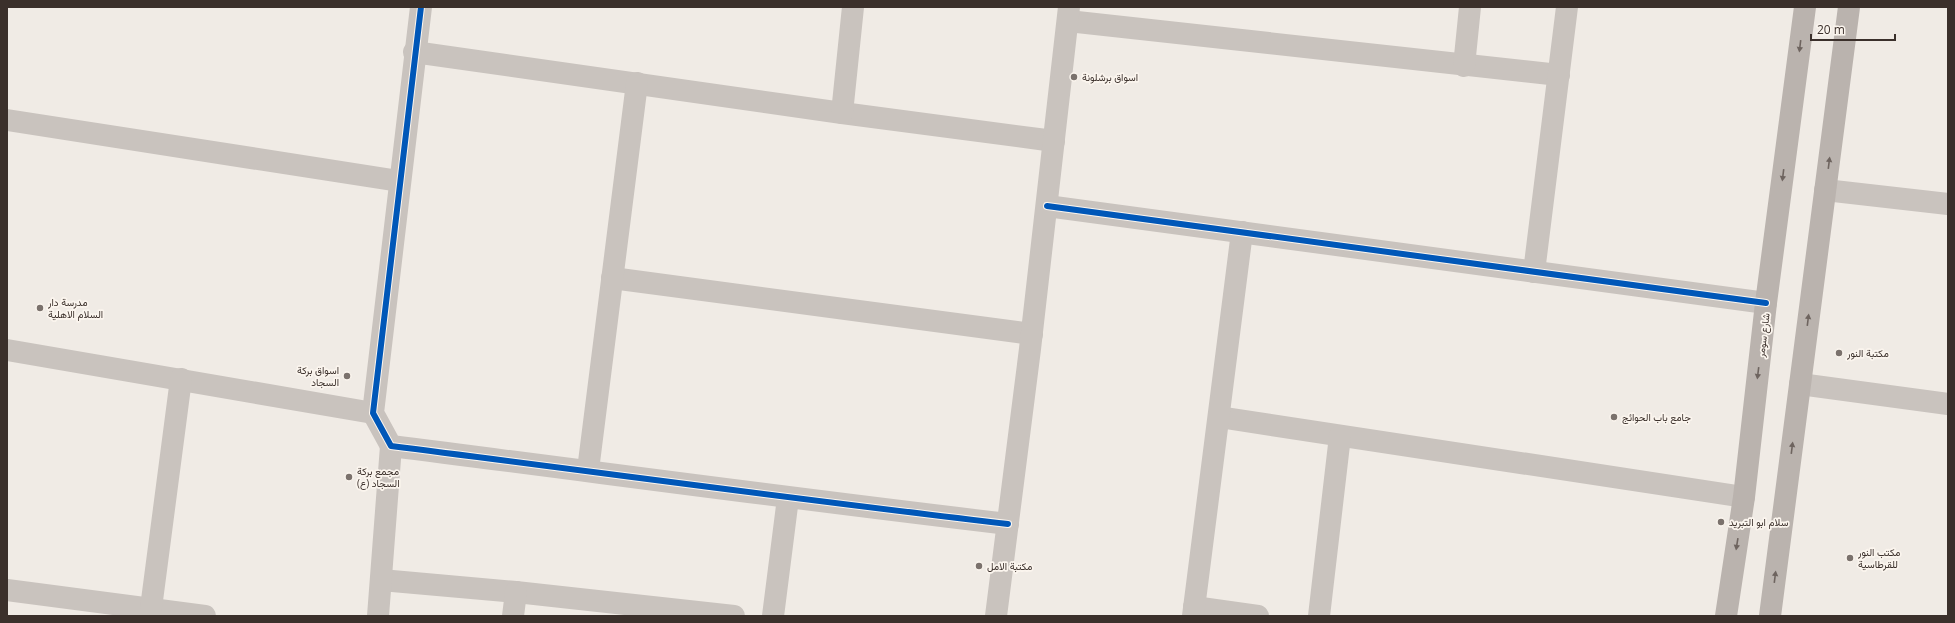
<svg xmlns="http://www.w3.org/2000/svg" width="1955" height="623" font-family="'Open Sans',Vazirmatn,sans-serif">
<rect width="100%" height="100%" fill="#f0ebe5"/>
<g fill="none" stroke-linecap="round" stroke-linejoin="round">
<g stroke="#c9c3be" stroke-width="22">
<path d="M421,7L373,413L391,446C597,472 802,500 1008,524"/>
<polyline points="1068,21 1559,75"/>
<polyline points="414,52 842,113 1054,141"/>
<polyline points="1464,66 1470,7"/>
<polyline points="842,113 853,7"/>
<polyline points="7,120 399,181"/>
<polyline points="1825,190 1948,204"/>
<polyline points="1047,206 1766,303"/>
<polyline points="1534,272 1567,7"/>
<polyline points="612,278 1032,334"/>
<polyline points="7,350 373,413"/>
<polyline points="1800,384 1948,404"/>
<polyline points="1219,417 1744,497"/>
<polyline points="588,470 637,83"/>
<polyline points="381,580 516,592 734,616"/>
<polyline points="7,590 205,616"/>
<polyline points="1194,607 1258,616"/>
<polyline points="151,608 181,379"/>
<polyline points="378,616 391,446"/>
<polyline points="513,616 516,592"/>
<polyline points="773,616 788,498"/>
<polyline points="996,616 1030,349 1069,7"/>
<polyline points="1193,616 1242,232"/>
<polyline points="1319,616 1340,436"/>
</g>
<g stroke="#bab3ae" stroke-width="22">
<polyline points="1726,616 1744,497 1766,303 1805,7"/>
<polyline points="1770,616 1849,7"/>
</g>
<defs>
<g id="cycleway">
<path d="M421,7L373,413L391,446C597,472 802,500 1008,524"/>
<polyline points="1047,206 1766,303"/>
</g>
</defs>
<use href="#cycleway" stroke="#fbf5ee" stroke-width="8"/>
<use href="#cycleway" stroke="#0057b8" stroke-width="6"/>
</g>
<defs><path id="oneway-solid" d="M-6-.8H1V-3.2L6.5 0L1 3.2V.8H-6Z"/></defs>
<g fill="#6e645f">
<use href="#oneway-solid" transform="translate(1800 46) rotate(97)"/>
<use href="#oneway-solid" transform="translate(1829 163) rotate(-83)"/>
<use href="#oneway-solid" transform="translate(1783 175) rotate(97)"/>
<use href="#oneway-solid" transform="translate(1808 320) rotate(-83)"/>
<use href="#oneway-solid" transform="translate(1758 373) rotate(97)"/>
<use href="#oneway-solid" transform="translate(1792 448) rotate(-83)"/>
<use href="#oneway-solid" transform="translate(1737 544) rotate(99)"/>
<use href="#oneway-solid" transform="translate(1775 577) rotate(-83)"/>
</g>
<g fill="#7a716c" stroke="#fbf5ee" stroke-width="1.5">
<circle cx="1074" cy="77" r="4"/>
<circle cx="40" cy="308" r="4"/>
<circle cx="1839" cy="353" r="4"/>
<circle cx="347" cy="376" r="4"/>
<circle cx="1614" cy="417" r="4"/>
<circle cx="349" cy="477" r="4"/>
<circle cx="1721" cy="522" r="4"/>
<circle cx="1850" cy="558" r="4"/>
<circle cx="979" cy="566" r="4"/>
</g>
<g text-anchor="middle" dominant-baseline="central" stroke-width="3.5" stroke-linejoin="round" paint-order="stroke">
<g font-size="10" fill="#3b302b" stroke="#fbf5ee" text-anchor="start">
<text x="1082" y="77">اسواق برشلونة</text>
<text x="48" y="302">مدرسة دار<tspan x="48" dy="12">السلام الاهلية</tspan></text>
<text x="1847" y="353">مكتبة النور</text>
<text x="339" y="370" text-anchor="end">اسواق بركة<tspan x="339" dy="12">السجاد</tspan></text>
<text x="1622" y="417">جامع باب الحوائج</text>
<text x="357" y="471">مجمع بركة<tspan x="357" dy="12">السجاد (ع)</tspan></text>
<text x="1729" y="522">سلام ابو التبريد</text>
<text x="1858" y="552">مكتب النور<tspan x="1858" dy="12">للقرطاسية</tspan></text>
<text x="987" y="566">مكتبة الامل</text>
</g>
<g font-size="10" fill="#3b302b" stroke="#fbf5ee">
<text transform="translate(1763 335) rotate(-83)">شارع سومر</text>
</g>
</g>
<rect width="1955" height="623" fill="none" stroke="#3b302b" stroke-width="16"/>
<path d="M1811 34v6h84v-6" fill="none" stroke="#3b302b" stroke-width="2"/>
<text x="1817" y="34" font-size="12" fill="#3b302b" stroke="#fbf5ee" stroke-width="3" paint-order="stroke">20 m</text>
</svg>
